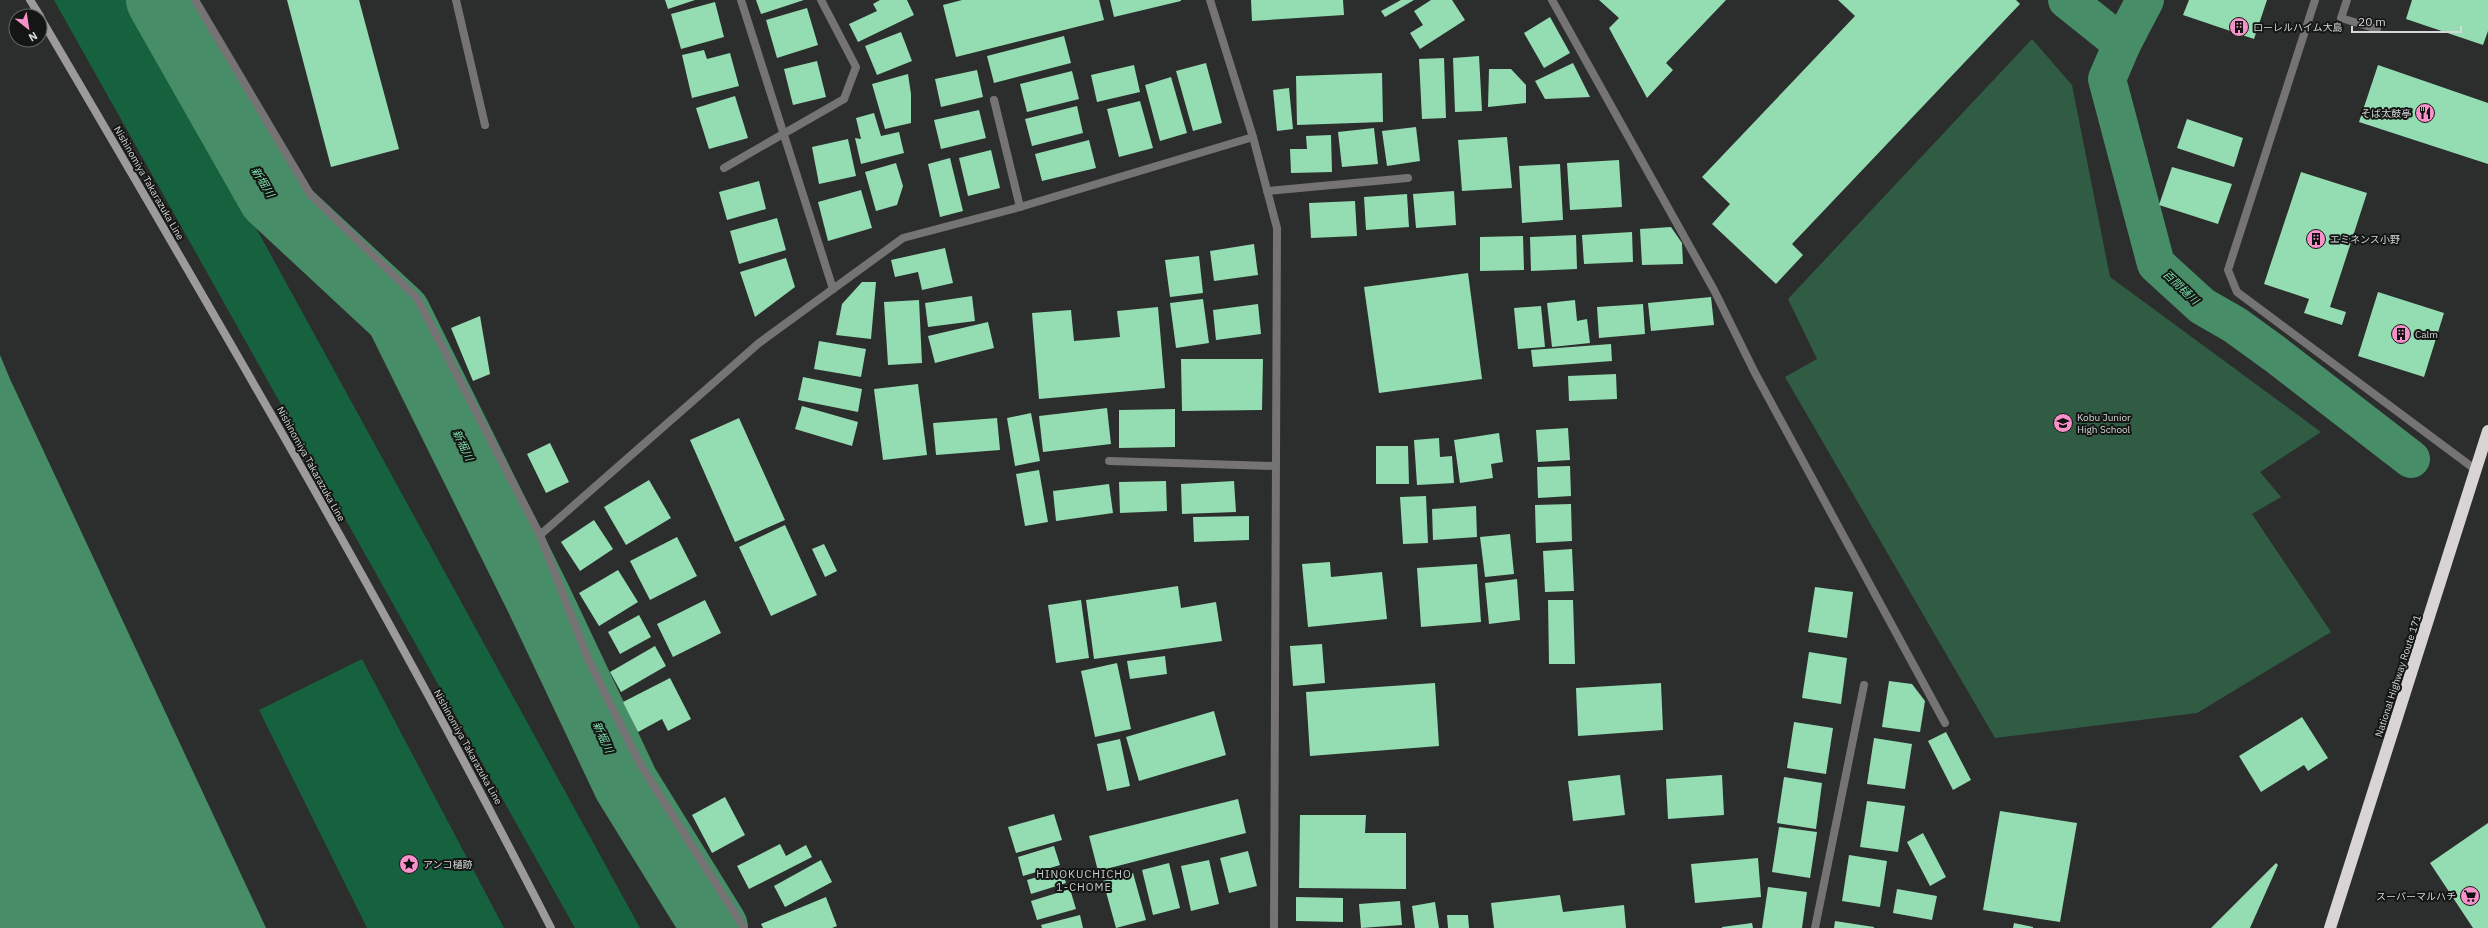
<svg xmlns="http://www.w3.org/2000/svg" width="2488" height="928" font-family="'IBM Plex Sans','Noto Sans JP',sans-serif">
<rect width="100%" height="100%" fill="#2b2e2c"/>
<polygon fill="#315c44" points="2032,39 2072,85 2110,277 2321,432 2260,472 2281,497 2252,514 2331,632 2197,713 1995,738 1785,377 1817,359 1788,299"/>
<g fill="#16623f">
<polygon points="54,0 131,0 640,928 575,928"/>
<polygon points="362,659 504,928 367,928 259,710"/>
</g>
<polygon fill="#478d67" points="0,355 10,379 266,928 0,928"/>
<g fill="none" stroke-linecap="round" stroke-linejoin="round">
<g stroke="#478d67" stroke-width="38">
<polyline points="2067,0 2122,44"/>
<polyline points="2145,0 2122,44 2107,79 2156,264 2202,306 2235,325 2275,354 2411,459"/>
</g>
<polyline stroke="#478d67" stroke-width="66" points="159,0 271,197 398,315 540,602 626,784 715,928"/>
</g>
<g fill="#94dcb2">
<polygon points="287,0 359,0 399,149 331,167"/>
<polygon points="665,0 695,0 668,9"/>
<polygon points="756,0 804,0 761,14"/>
<polygon points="880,0 907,0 914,15 858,42 849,24 877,11 873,4"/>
<polygon points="962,0 1099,0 1104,20 956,57 943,5"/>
<polygon points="1110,0 1181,0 1181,1 1114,17"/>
<polygon points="1251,0 1343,0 1344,15 1252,21"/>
<polygon points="1401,0 1414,0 1385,17 1381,11"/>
<polygon points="1431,0 1452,0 1465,20 1420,49 1410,33 1423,25 1414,11"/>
<polygon points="1599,0 1726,0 1666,63 1673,70 1647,98 1609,28 1619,18"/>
<polygon points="1838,0 2016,0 2020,4 1792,244 1803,255 1776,284 1712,224 1730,204 1702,177 1855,16"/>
<polygon points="2189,0 2267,0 2254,39 2183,15"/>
<polygon points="2412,0 2488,0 2488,31 2483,45 2406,19"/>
<polygon points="715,2 724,37 681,49 671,14"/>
<polygon points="807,8 818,45 777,58 766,20"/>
<polygon points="1550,17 1570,53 1544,68 1524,33"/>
<polygon points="901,32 912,61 877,75 865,46"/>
<polygon points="1064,36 1071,63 994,83 987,56"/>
<polygon points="704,50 707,59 730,53 739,86 692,98 682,55"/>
<polygon points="1479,56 1482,111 1455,112 1453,58"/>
<polygon points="1444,58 1446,118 1422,119 1419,59"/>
<polygon points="817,61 826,97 793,105 784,69"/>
<polygon points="1206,63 1222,123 1193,131 1176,71"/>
<polygon points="1573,63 1590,97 1545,99 1535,81"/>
<polygon points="1134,65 1140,92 1097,102 1091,75"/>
<polygon points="2378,65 2488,103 2488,164 2359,122"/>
<polygon points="1489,69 1511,69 1526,85 1526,103 1488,107"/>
<polygon points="977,70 983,97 941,107 935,79"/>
<polygon points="1072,71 1079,99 1027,112 1020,84"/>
<polygon points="1382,73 1383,122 1297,125 1296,76"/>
<polygon points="908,74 911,94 911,123 885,129 872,84"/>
<polygon points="1171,77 1187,133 1160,141 1145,85"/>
<polygon points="1289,88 1293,129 1277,131 1273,90"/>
<polygon points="735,96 748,138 709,149 696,108"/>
<polygon points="1140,101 1153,148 1119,157 1107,109"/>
<polygon points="1077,106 1083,133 1032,146 1025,119"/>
<polygon points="979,110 986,138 941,149 934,120"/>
<polygon points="874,113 881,136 899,132 904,153 861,164 855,138 861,139 856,118"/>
<polygon points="2187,119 2243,138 2234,167 2177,148"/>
<polygon points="1416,127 1420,161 1387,166 1382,131"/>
<polygon points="1374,128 1378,164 1342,167 1338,132"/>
<polygon points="1331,135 1332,172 1291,173 1290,149 1307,149 1306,136"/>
<polygon points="1507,137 1512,188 1462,191 1458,140"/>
<polygon points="848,139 856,176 819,184 812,147"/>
<polygon points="1089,140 1096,168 1042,181 1035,154"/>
<polygon points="991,150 1000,188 968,196 959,158"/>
<polygon points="950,158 963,211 940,217 928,164"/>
<polygon points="1619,160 1622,207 1570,210 1567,163"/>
<polygon points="896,163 903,186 897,205 876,211 865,172"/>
<polygon points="1560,164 1563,220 1522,223 1519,166"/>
<polygon points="2172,167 2232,184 2218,224 2159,205"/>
<polygon points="2301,172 2367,193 2330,307 2346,312 2342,325 2304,313 2309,299 2264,284"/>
<polygon points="759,181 766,209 727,220 719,192"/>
<polygon points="861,190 872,228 828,241 818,202"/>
<polygon points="1454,191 1456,225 1416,228 1413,194"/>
<polygon points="1407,194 1409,227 1366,230 1364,197"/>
<polygon points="1355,201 1357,236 1311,238 1309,203"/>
<polygon points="777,218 786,250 739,264 730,231"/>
<polygon points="1671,227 1682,243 1683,264 1642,265 1640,229"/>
<polygon points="1632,232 1633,262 1584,264 1582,235"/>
<polygon points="1576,235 1577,269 1531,271 1530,237"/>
<polygon points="1523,236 1524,270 1480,271 1480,237"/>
<polygon points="1254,244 1258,275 1214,281 1210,251"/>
<polygon points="945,248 953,283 922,290 918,272 895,277 891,260"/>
<polygon points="1199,256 1203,293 1170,297 1165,260"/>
<polygon points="786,258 795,287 755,317 740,272"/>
<polygon points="1468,273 1482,379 1379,393 1364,287"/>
<polygon points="862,282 876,282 871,339 836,335 842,304"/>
<polygon points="2378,292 2444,313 2424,377 2358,356"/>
<polygon points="972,296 975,321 928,327 925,303"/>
<polygon points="1711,297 1714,325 1651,331 1648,303"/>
<polygon points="1203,299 1209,343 1176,348 1170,303"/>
<polygon points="919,300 922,363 888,365 884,302"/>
<polygon points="1575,300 1577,321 1587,319 1590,343 1552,347 1547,303"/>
<polygon points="1258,304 1261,334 1216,340 1213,310"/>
<polygon points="1643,304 1645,334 1599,338 1597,307"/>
<polygon points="1541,306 1545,347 1518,349 1514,308"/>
<polygon points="1158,307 1165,388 1039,399 1032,313 1071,310 1074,341 1120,337 1117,311"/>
<polygon points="480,316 490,374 473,381 451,328"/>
<polygon points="988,322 994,348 935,363 928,336"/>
<polygon points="819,341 866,349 861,377 814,369"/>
<polygon points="1611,344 1612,361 1533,367 1531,350"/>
<polygon points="1181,359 1263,359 1262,410 1182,411"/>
<polygon points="1616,374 1617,399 1569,401 1568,376"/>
<polygon points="803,377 862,389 858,412 798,400"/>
<polygon points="918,384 927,455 883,460 874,389"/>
<polygon points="802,406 858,422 852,446 795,429"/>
<polygon points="1107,408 1111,444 1043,452 1039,416"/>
<polygon points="1175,409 1175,447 1119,448 1119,410"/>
<polygon points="1031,413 1040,461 1015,466 1007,418"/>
<polygon points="739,418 785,520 735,542 690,440"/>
<polygon points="997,418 1000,450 936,455 933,423"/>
<polygon points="1568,428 1570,460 1538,462 1536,430"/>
<polygon points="1499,433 1503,462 1491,464 1493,478 1460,483 1454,440"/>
<polygon points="1439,438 1440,457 1452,456 1454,483 1417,485 1414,440"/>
<polygon points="550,443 569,482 546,493 527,454"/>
<polygon points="1376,446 1408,446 1409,484 1376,484"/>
<polygon points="1570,466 1571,496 1538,498 1537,467"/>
<polygon points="1039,470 1048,522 1025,526 1016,474"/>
<polygon points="649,480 671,518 626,545 604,507"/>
<polygon points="1166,481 1167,511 1120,513 1119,482"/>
<polygon points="1234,481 1236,512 1182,514 1181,484"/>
<polygon points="1109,484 1113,513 1056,521 1053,491"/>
<polygon points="1426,496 1428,543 1403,544 1400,497"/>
<polygon points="1571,504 1572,541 1536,543 1535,505"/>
<polygon points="1476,506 1477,537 1433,540 1432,509"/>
<polygon points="1249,516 1249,540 1194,542 1193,517"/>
<polygon points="594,520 613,549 580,571 561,542"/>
<polygon points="785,525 817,595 771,616 739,547"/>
<polygon points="1510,534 1514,574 1485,577 1480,537"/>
<polygon points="677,537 697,576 650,600 630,561"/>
<polygon points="824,544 837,571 825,577 812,549"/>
<polygon points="1572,549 1574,591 1545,592 1543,551"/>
<polygon points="1330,562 1331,577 1382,572 1387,619 1308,627 1302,564"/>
<polygon points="1477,564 1481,622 1421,627 1417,568"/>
<polygon points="618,570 638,602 599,626 579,593"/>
<polygon points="1517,579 1520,620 1489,624 1485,583"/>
<polygon points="1178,586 1181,608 1216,602 1222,641 1094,659 1086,600"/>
<polygon points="1815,587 1853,592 1847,638 1808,632"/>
<polygon points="705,600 721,633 673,657 657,624"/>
<polygon points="1081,600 1089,658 1056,663 1048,605"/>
<polygon points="1548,600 1573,600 1575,664 1549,664"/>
<polygon points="639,615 651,637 620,654 608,632"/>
<polygon points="1322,644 1325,683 1293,686 1290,646"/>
<polygon points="655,646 666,666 621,692 610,672"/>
<polygon points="1809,652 1847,658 1841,704 1802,698"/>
<polygon points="1165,656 1167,674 1130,679 1127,661"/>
<polygon points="1117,663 1131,729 1095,737 1081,671"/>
<polygon points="670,678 691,719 668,731 662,719 638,732 623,702"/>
<polygon points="1889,681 1912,684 1925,701 1920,732 1882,727"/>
<polygon points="1435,683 1439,746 1310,756 1306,692"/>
<polygon points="1661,683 1663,730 1578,736 1576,688"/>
<polygon points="1214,711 1226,755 1139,781 1126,737"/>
<polygon points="2302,717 2328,758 2308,771 2304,765 2261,792 2239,756"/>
<polygon points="1794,722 1833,728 1826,774 1787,768"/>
<polygon points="1946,732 1971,780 1953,790 1928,741"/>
<polygon points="1874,738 1912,744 1905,789 1867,784"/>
<polygon points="1120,739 1130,786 1107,791 1097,744"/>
<polygon points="1620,775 1625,815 1573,821 1568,781"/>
<polygon points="1722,775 1724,815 1668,819 1666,779"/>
<polygon points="1784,777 1822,783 1816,829 1777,823"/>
<polygon points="725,797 745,835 712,853 692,815"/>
<polygon points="1238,799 1246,833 1098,871 1089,836"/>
<polygon points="1867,801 1905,806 1898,852 1860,847"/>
<polygon points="2000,811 2077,823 2060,922 1983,910"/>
<polygon points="1054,814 1062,840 1016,853 1008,827"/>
<polygon points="1300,815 1366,815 1365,833 1406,833 1406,889 1299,888"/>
<polygon points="2488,823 2488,928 2473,928 2430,863"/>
<polygon points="1779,827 1817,832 1810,878 1772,872"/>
<polygon points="1923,833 1946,877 1930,886 1907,842"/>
<polygon points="780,844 786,856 806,845 812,857 749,889 737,866"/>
<polygon points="1054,846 1060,865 1023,876 1018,857"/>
<polygon points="1248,851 1257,886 1229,893 1220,858"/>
<polygon points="1849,855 1887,861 1880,907 1842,901"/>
<polygon points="1758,858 1761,897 1695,903 1691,864"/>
<polygon points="821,860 832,882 785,907 774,886"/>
<polygon points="1209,860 1219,904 1191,911 1181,866"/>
<polygon points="1169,863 1180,908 1153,915 1142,870"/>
<polygon points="2276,863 2278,865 2250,928 2211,928"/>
<polygon points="1062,870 1066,883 1031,894 1027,880"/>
<polygon points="1133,873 1146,920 1116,928 1103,881"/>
<polygon points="1768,887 1807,892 1802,928 1762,928"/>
<polygon points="1070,889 1076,909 1037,920 1031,901"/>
<polygon points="1897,889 1937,896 1932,920 1893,913"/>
<polygon points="1560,895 1563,912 1624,905 1626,928 1494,928 1491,903"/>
<polygon points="826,897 837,926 832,928 763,928 761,924"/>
<polygon points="1296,897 1343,898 1343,922 1296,921"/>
<polygon points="1400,901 1402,925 1361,928 1359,904"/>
<polygon points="1435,902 1439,928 1415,928 1412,906"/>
<polygon points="1080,915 1083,928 1042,928 1041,925"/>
<polygon points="1447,915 1468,915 1469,928 1448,928"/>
<polygon points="1835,921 1874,927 1874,928 1834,928"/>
<polygon points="1752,923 1753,928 1722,928 1722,927"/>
<polygon points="2014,923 2033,927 2033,928 2013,928"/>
</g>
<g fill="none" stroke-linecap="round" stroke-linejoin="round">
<g stroke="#757374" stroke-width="8">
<polyline points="1552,0 1714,290 1755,373 1945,723"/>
<polyline points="2347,0 2341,18 2377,29"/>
<polyline points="994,100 1020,207"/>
<polyline points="724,168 844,99 856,67 821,0"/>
<polyline points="1267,191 1408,178"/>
<polyline points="1109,461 1275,466"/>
<polyline points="1815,928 1864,685"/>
</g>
<g stroke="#757374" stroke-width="8">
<polyline points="195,0 310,194 417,298 540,535 589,661 640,764 744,928"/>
<polyline points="456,0 485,125"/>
<polyline points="741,0 833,289"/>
<polyline points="1210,0 1253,137 1277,228 1274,928"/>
<polyline points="2315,0 2228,270 2237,292 2476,470"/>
<polyline points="540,535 759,343 903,238 1020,207 1253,137"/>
</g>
<g stroke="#9d9a9b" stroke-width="8">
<polyline points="30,0 40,16"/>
<path d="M40,17C216,317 393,618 551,928"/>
</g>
<polyline stroke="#d8d4d6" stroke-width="12" points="2330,928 2488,431"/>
</g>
<defs>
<symbol id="building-disc" viewBox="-11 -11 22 22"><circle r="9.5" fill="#f890ca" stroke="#141615"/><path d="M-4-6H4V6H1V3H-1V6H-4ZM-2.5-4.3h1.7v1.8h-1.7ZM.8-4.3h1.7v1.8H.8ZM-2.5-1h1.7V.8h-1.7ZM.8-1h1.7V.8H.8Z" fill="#111"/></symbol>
<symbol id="restaurant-disc" viewBox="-11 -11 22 22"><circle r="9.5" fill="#f890ca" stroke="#141615"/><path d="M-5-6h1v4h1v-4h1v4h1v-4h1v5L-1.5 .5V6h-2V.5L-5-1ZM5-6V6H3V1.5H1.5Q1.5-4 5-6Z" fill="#111"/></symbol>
<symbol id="school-disc" viewBox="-11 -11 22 22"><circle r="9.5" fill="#f890ca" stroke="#141615"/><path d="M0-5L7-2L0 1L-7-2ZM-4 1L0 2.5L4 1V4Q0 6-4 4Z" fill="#111"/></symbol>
<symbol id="sight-disc" viewBox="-11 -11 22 22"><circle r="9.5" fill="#f890ca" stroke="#141615"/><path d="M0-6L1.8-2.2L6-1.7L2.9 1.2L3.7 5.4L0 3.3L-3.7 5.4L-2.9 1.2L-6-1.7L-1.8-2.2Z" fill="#111"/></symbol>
<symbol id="supermarket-disc" viewBox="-11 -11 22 22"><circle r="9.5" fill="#f890ca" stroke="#141615"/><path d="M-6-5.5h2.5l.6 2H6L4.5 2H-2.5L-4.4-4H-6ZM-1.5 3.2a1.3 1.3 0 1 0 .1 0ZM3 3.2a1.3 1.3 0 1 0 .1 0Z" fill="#111"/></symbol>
</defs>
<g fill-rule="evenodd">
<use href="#building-disc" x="2228" y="16" width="22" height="22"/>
<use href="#restaurant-disc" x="2414" y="102" width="22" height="22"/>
<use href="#building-disc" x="2305" y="228" width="22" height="22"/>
<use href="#building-disc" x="2390" y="323" width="22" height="22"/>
<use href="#school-disc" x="2052" y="412" width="22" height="22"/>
<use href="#sight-disc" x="398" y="853" width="22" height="22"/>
<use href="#supermarket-disc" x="2459" y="885" width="22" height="22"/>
</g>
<g text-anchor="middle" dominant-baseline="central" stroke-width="4" stroke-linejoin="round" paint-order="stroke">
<g font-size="10" fill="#d5d8d6" stroke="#141615" text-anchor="start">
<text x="2253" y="27">ローレルハイム大島</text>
<text x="2411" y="113" text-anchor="end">そば太鼓亭</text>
<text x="2330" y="239">エミネンス小野</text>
<text x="2415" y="334">Calm</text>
<text x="2077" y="417">Kobu Junior<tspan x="2077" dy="12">High School</tspan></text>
<text x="423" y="864">アンコ樋跡</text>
<text x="2456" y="896" text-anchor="end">スーパーマルハチ</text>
</g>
<g font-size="10" fill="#d5d8d6" stroke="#141615">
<text transform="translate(149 183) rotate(60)">Nishinomiya Takarazuka Line</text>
<text transform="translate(311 464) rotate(61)">Nishinomiya Takarazuka Line</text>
<text transform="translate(2398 676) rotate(-72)">National Highway Route 171</text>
<text transform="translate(468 747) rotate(61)">Nishinomiya Takarazuka Line</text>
</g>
<g font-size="11" font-style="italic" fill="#7ce0a9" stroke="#141615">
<text transform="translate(263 182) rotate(59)">新堀川</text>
<text transform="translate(2181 287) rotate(43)">百間樋川</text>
<text transform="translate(463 445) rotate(64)">新堀川</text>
<text transform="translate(603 737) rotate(65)">新堀川</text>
</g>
<g font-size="11" letter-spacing="1" fill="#c8ccc9" stroke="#141615">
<text x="1084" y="874">HINOKUCHICHO<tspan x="1084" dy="13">1-CHOME</tspan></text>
</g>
</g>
<g transform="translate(28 28) rotate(150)"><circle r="19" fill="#141615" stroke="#616462"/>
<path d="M0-3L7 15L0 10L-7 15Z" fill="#f890ca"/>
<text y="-6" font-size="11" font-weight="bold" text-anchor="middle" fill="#d5d8d6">N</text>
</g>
<path d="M2352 26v6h109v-6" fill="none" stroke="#d5d8d6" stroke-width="2"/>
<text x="2358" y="26" font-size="12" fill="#d5d8d6" stroke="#141615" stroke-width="3" paint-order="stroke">20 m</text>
</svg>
